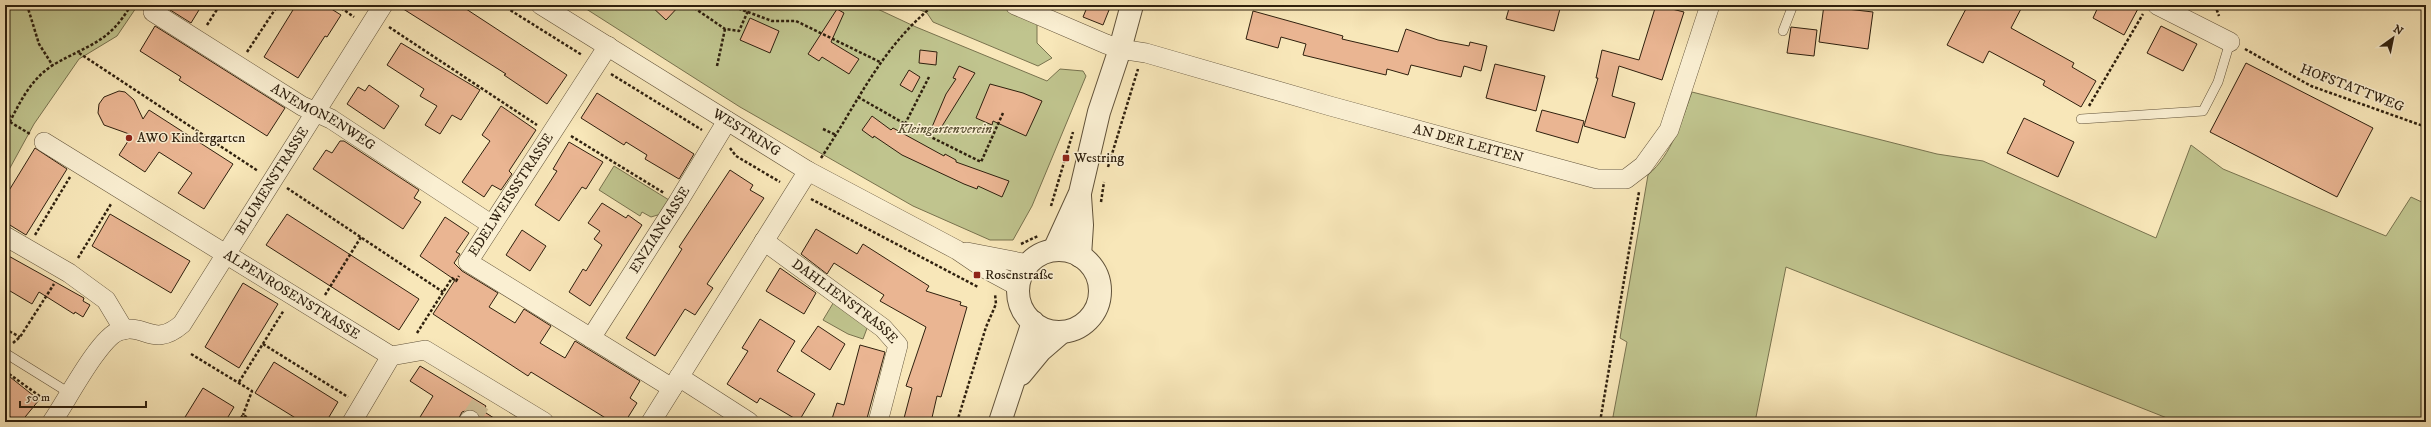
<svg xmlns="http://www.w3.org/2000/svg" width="2431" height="427" font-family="'IM FELL DW Pica',serif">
<rect width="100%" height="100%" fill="#f8e7b9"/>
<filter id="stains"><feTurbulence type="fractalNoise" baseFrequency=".005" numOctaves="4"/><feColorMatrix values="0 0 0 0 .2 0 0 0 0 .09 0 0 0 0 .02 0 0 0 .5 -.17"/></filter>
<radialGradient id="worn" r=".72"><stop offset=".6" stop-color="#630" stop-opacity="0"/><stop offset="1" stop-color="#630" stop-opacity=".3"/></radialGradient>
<g fill="#c0c48e" stroke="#78724e">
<polygon points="5,5 138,5 117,36 79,59 34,124 5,177"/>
<polygon points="580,5 869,5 916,27 1047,81 1060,69 1083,71 1086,76 1032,206 1013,240 990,240 913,206 740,107"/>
<polygon points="909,5 999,5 1037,22 1037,43 1052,58 1038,66 933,22 927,13"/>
<path d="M1692,92L1937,154L1983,161L2156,238L2191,145L2223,169L2386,236L2411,197L2426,204V422H2177L1786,267L1755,422H1612L1627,342L1620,338L1648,175C1672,154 1681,122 1692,92Z"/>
<polygon points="614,166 669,200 661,214 651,217 642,212 640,216 599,190"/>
<polygon points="835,300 869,323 863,339 848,334 823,320"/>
</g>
<g fill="#eab592" stroke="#2f200e">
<polygon points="169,5 202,5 191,23 167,8"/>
<polygon points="296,5 325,5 341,15 327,37 325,36 298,78 264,57"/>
<polygon points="397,5 460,5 567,75 547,104 504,75 506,74"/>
<polygon points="650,5 680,5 666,20"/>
<polygon points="1088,5 1111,5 1103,25 1083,17"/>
<polygon points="1510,5 1561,5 1554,31 1506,19"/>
<polygon points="1656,5 1684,12 1662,80 1619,66 1612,96 1635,103 1625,138 1584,126 1598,78 1596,78 1602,50 1639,60"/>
<polygon points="1824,5 1847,5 1847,9 1873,12 1868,49 1819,42"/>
<polygon points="1968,5 2023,5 2011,28 2074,63 2072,67 2096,81 2081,107 2043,85 2045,81 1989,51 1983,63 1947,45"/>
<polygon points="2099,5 2140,5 2124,35 2093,18"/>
<polygon points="837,9 844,13 831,42 859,59 849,74 822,57 819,61 808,54"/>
<polygon points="1253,11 1343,36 1342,39 1398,52 1406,29 1438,40 1469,46 1470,42 1487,46 1481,71 1464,66 1461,77 1411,65 1408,75 1387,69 1386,75 1303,55 1306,44 1281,37 1278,48 1246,39"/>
<polygon points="750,18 779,31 770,53 740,40"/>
<polygon points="155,26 285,108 267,136 179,80 181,77 140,51"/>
<polygon points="2161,26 2197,44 2183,71 2147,53"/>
<polygon points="1791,27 1817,30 1814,56 1787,53"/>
<polygon points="401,43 480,90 461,120 452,115 440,134 425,125 437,106 420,96 424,89 387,65"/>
<polygon points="920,50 937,52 936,65 919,63"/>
<polygon points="2246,63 2373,128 2337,197 2210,132"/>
<polygon points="1495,64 1545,76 1536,111 1486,98"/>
<polygon points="959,66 975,73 939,131 932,127 946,94 956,79 953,78"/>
<polygon points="909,70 920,77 912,92 900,85"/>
<polygon points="990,84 1023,93 1042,101 1026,136 993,121 992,125 976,118"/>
<polygon points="369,85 399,106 384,129 347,104 358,87 365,91"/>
<polygon points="119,91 125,92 134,100 143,119 149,110 233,164 204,209 178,193 192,173 159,152 145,172 119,155 132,135 104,125 98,113 99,104 104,97"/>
<polygon points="597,93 694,154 679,179 645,159 647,155 626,142 624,145 581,118"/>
<polygon points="501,106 536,130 509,171 512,174 501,190 492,185 484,197 462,182 490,141 482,135"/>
<polygon points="1542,110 1584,121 1578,143 1536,131"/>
<polygon points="872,116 891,130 893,128 944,156 945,154 956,160 956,162 1009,181 1002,197 978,186 977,189 964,184 902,155 874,136 873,138 862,130"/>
<polygon points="2024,118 2074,142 2058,177 2007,153"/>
<polygon points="340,141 344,141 419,190 414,198 421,202 403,229 313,169 326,150 332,153"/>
<polygon points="569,142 603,162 586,189 582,187 559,221 535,205 557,171 553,169"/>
<polygon points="35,148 67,169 26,235 5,222 5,197"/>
<polygon points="730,170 753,185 750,190 764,198 707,284 713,288 695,315 685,309 655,356 626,338 682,249 679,247"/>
<polygon points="602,203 626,218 628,215 642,225 590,306 569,292 583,269 586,271 602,245 594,239 600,231 588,223"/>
<polygon points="110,214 190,261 171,293 92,246"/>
<polygon points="287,214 419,299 399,330 266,245"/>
<polygon points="445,217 469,233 456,252 460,254 454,263 462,271 498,293 489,307 515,323 524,309 551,326 540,343 565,358 575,341 640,381 630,398 637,403 625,422 612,422 531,372 528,376 433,314 455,280 420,256"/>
<polygon points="816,229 857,254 863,244 929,286 926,291 961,302 960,305 967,307 941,397 937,396 931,422 903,422 912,388 906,386 926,327 880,301 884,295 834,263 827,274 801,254"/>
<polygon points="522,230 546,246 530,271 506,255"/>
<polygon points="5,254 84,298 83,301 90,305 83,317 75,312 74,314 39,292 32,304 5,288"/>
<polygon points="780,268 816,293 804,314 766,291"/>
<polygon points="243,283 278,304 239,368 205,347"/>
<polygon points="760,319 795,341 777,371 815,394 799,421 760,398 757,403 727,384 748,351 742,348"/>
<polygon points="818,326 845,344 830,370 801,351"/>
<polygon points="860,345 885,352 866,422 831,422 837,403 844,405"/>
<polygon points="274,362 338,402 326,422 302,422 255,393"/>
<polygon points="420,366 486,406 483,411 500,422 481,422 478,413 472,409 462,412 457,422 417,422 433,396 410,381"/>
<polygon points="5,373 39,400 21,422 17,422 5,413"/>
<polygon points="203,388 234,407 225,422 182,422"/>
</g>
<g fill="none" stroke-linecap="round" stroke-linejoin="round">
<polyline stroke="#d0bf97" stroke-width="19" stroke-dasharray="19 10" stroke-linecap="butt" points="470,420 481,403"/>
<defs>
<g id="service">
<polyline points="1783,31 1793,5"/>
<polyline points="2081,119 2203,111 2218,82 2230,42"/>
<polyline points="5,353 71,394"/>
</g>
<g id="minor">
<path id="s1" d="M541,5L808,171L957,250L982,267L1019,287"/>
<path id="s2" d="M1015,5L1106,44L1120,49L1146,53L1330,106L1597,179H1626L1643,166L1669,130L1710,5"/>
<polyline points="2157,5 2230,42"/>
<path id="s3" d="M153,12L302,106L331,119L492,225"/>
<polyline points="608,46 468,262 672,388"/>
<path id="s4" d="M44,142L391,356L425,350L544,422"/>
<polyline points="5,236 69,273 106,300 124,330"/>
<path id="s5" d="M764,241L883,328L898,345L878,422"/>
<polyline points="967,252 1028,264"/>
<path id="s6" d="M591,338L678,202L727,121"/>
<polyline points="679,377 749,422"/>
<path id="s7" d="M52,422C66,402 99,338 119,331C145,322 153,349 182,324L383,5"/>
<polyline points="352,422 391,356"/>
<polyline points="468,422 470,420"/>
<polyline points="651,422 808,171"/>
</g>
<g id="tertiary">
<circle cx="1059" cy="291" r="41"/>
<polyline points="1054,250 1080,193 1099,112 1120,49 1132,5"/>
<polyline points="1080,256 1082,225 1080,196"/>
<polyline points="1021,374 1040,351 1062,332"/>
<polyline points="1000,422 1033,322"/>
</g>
</defs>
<use href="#service" stroke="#615239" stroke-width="10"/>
<use href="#minor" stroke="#615239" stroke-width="20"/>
<use href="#tertiary" stroke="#615239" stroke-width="24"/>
<g stroke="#2f200e" stroke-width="2.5" stroke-dasharray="3 2" stroke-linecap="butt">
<polyline points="27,5 39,44 53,66"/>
<polyline points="337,5 354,17"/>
<polyline points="502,5 582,55"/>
<polyline points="690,5 725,29 739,31 748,11"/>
<polyline points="729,5 772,21 796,21 880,62"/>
<polyline points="2215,5 2219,16"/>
<polyline points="207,25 220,5"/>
<polyline points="389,27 537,125"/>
<polyline points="2245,49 2311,86 2426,127"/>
<polyline points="247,52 278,5"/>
<polyline points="79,53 258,171"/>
<polyline points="717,66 725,29"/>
<polyline points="611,74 702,130"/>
<polyline points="858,97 905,124 981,162 1003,113"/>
<polyline points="2089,106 2143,14"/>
<polyline points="5,116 11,116"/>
<polyline points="10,122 30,134"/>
<polyline points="905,124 929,77"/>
<polyline points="823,129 836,135"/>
<path d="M5,131C18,107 28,81 53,65C89,44 108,44 131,5"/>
<polyline points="571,136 664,193"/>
<polyline points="730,148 736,156 780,182"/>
<path d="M821,158C859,101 880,49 934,5"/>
<polyline points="1108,167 1138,69"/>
<polyline points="287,188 443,292"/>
<polyline points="811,199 978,287"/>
<polyline points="1101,202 1104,182"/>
<polyline points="1051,206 1073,132"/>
<polyline points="35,235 70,177"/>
<polyline points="1021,244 1038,236"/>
<polyline points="78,258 111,204"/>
<polyline points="325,295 361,237"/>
<polyline points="5,329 20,337"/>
<polyline points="417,333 452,278 456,281 459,276"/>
<polyline points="13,343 20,337 54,284"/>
<polyline points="263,344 348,397"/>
<polyline points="191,354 252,391 243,415"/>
<polyline points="5,371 45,400"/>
<polyline points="239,382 284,310"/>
<polyline points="238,422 243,415 255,422"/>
<polyline points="957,422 986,327 996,304 995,294"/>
<polyline points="1600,422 1639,192"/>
</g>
<use href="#service" stroke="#faefd2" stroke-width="9"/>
<use href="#minor" stroke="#faefd2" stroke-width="19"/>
<use href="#tertiary" stroke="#faefd2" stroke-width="22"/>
</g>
<g fill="#8f2418" stroke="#faefd2" stroke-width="1.5">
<circle cx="129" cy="138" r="4"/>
<rect x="1062" y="154" width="8" height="8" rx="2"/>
<rect x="973" y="271" width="8" height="8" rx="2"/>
</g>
<g text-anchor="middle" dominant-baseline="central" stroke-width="3" stroke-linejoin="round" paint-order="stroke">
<g font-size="14" fill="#2f200e" stroke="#faefd2">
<text transform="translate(2352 88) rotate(21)">HOFSTATTWEG</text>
<text stroke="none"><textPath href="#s3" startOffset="200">ANEMONENWEG</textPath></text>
<text stroke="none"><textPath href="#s1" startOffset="242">WESTRING</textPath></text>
<text stroke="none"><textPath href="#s2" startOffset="475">AN DER LEITEN</textPath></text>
<text stroke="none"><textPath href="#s7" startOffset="350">BLUMENSTRASSE</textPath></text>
<text transform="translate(511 195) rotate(-57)">EDELWEISSSTRASSE</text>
<text stroke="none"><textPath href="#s6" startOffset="128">ENZIANGASSE</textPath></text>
<text stroke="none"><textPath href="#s4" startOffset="291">ALPENROSENSTRASSE</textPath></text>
<text stroke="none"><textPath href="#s5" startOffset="101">DAHLIENSTRASSE</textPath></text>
</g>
<g font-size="14" font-style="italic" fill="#5a5134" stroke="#faefd2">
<text x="945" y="129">Kleingartenverein</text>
</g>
<g font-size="14" fill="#2f200e" stroke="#faefd2" text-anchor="start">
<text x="137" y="138">AWO Kindergarten</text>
<text x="1074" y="158">Westring</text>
<text x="985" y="275">Rosenstraße</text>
</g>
</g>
<rect width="2431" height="427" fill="none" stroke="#f8e7b9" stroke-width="20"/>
<rect x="6" y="6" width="2419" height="415" fill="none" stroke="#2f200e" stroke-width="2"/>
<rect x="10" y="10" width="2411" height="407" fill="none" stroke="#2f200e"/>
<g transform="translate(2393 38) rotate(33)" stroke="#faefd2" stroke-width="3" paint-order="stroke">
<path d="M0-3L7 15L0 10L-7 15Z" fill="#2f200e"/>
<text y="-6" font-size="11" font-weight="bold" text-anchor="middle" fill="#2f200e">N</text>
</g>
<path d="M20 401v6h126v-6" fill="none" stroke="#2f200e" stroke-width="2"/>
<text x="26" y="401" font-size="12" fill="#2f200e" stroke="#faefd2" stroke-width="3" paint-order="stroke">50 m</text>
<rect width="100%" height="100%" filter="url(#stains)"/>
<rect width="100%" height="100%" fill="url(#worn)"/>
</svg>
